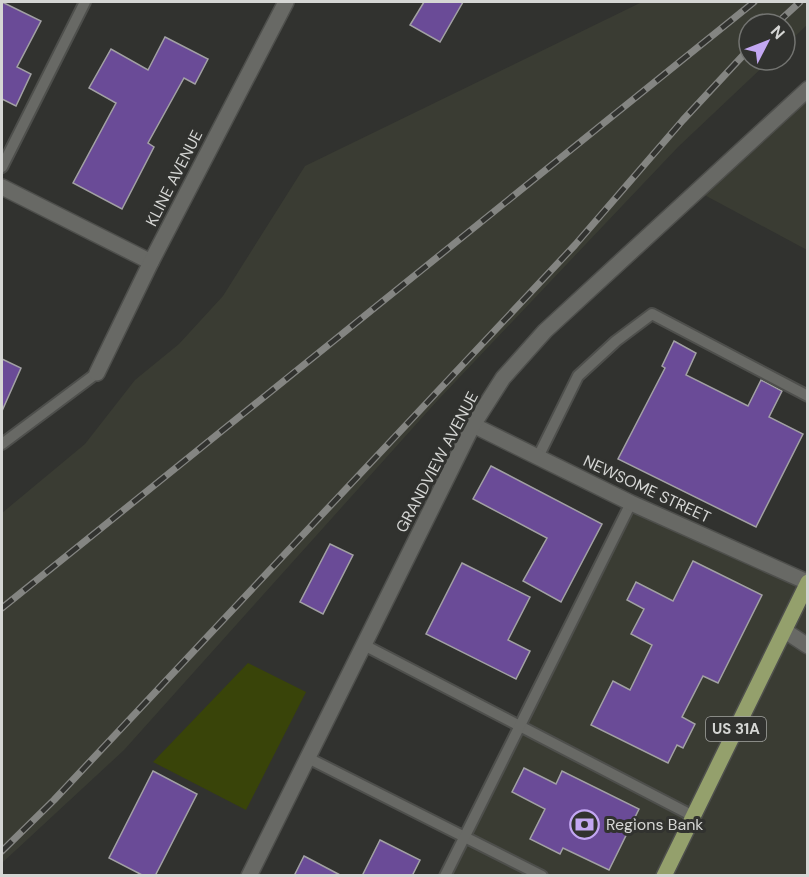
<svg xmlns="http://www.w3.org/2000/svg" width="809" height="877" font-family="'DM Sans',sans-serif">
<rect width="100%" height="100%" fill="#31322f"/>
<g fill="#3a3c33">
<polygon points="642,2 807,2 807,25 785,46 785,24 749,24 749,60 770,60 678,147 437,401 124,750 2,863 2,513 85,444 135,380 179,344 223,296 305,166"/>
<polygon points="807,89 807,250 697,191"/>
<polygon points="631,503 807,582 807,875 444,876"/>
</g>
<polygon fill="#394409" points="248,663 306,692 246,810 153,762"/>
<g fill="#6a4b97" stroke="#a2a1a4" stroke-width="1.5">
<polygon points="2,2 41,21 17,67 31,74 16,106 2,99"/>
<polygon points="424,2 463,2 440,42 410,25"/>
<polygon points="165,37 208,59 195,84 184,78 148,143 154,147 122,209 73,183 116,103 89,88 111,49 148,70"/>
<polygon points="674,341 696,353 686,375 748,406 761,380 782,391 769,417 803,434 756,527 618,459 665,368 662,366"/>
<polygon points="2,359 21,368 2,411"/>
<polygon points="491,466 602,524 561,602 523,581 547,538 473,499"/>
<polygon points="330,544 353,555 323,614 300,602"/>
<polygon points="693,561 762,595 718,683 703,676 682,717 695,724 683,748 677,745 668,763 591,725 613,681 630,690 652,645 631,634 644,609 627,600 636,582 673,601"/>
<polygon points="462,563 530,597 508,640 530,651 516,679 426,634"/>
<polygon points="524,768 556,784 562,771 639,809 609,870 563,848 560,854 530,839 545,809 512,792"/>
<polygon points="153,771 197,794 155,876 144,876 109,858"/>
<polygon points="380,840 420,860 412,876 362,876"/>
<polygon points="304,856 342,876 294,876"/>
</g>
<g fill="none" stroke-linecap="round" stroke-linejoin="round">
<defs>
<g id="service">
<polyline points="2,167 85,2"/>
<polyline points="2,444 97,373"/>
<polyline points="538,457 578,376 616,341 652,314 808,396"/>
<polyline points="364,645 693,816"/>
<polyline points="308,758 542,876"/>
<polyline points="445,876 631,503"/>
</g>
<g id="minor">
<polyline points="2,187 151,262"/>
<polyline points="97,373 151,262 286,2"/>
<polyline points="473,425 631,503 807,582"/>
<polyline points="785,631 808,646"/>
<polyline points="249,876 473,425 503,378 545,331 808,89"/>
</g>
<polyline id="primary" points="664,876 808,582"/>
</defs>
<use href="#service" stroke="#4e4f4c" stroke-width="14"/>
<use href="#minor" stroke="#4e4f4c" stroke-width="18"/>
<use href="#primary" stroke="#4e4f4c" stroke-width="18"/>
<use href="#service" stroke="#686965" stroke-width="10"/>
<use href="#minor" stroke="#686965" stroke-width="15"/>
<use href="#primary" stroke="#94a06c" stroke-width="15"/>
<defs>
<g id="rail">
<polyline points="776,24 800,2"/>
<polyline points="2,608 754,2"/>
<polyline points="2,851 54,800 575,245 683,120 749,49"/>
</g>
</defs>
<use href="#rail" stroke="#848582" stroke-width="7"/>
<use href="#rail" stroke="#31322f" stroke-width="4.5" stroke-dasharray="14" stroke-linecap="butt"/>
</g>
<defs>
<symbol id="bank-ring" viewBox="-11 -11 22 22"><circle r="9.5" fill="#31322f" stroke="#c3a7f2" stroke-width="1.5"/><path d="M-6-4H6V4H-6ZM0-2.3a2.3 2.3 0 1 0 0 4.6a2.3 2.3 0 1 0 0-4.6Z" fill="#c3a7f2"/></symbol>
</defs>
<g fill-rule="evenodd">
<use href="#bank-ring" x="568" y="808" width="33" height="33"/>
</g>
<g text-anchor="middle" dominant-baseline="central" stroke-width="6" stroke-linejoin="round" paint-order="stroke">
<rect fill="#31322f" stroke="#a4a5a2" stroke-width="1.5" x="706" y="717" width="60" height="24" rx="4.5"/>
<g font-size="15" font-weight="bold" fill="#d5d6d4">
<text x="736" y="729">US 31A</text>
</g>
<g font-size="16" fill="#d5d6d4" stroke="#31322f">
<text transform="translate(174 178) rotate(-63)">KLINE AVENUE</text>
<text transform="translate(437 462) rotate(-62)">GRANDVIEW AVENUE</text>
<text transform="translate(647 489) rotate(25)">NEWSOME STREET</text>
</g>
<g font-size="16" fill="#d5d6d4" stroke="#31322f" text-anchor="start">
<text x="606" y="824">Regions Bank</text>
</g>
</g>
<rect width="809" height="877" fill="none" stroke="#d5d6d4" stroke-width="6"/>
<g transform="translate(767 42) rotate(48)"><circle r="28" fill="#31322f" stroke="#737471" stroke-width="1.5"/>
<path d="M0-4.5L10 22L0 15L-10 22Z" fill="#c3a7f2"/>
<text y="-9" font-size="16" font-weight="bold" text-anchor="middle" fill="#d5d6d4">N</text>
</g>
</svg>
